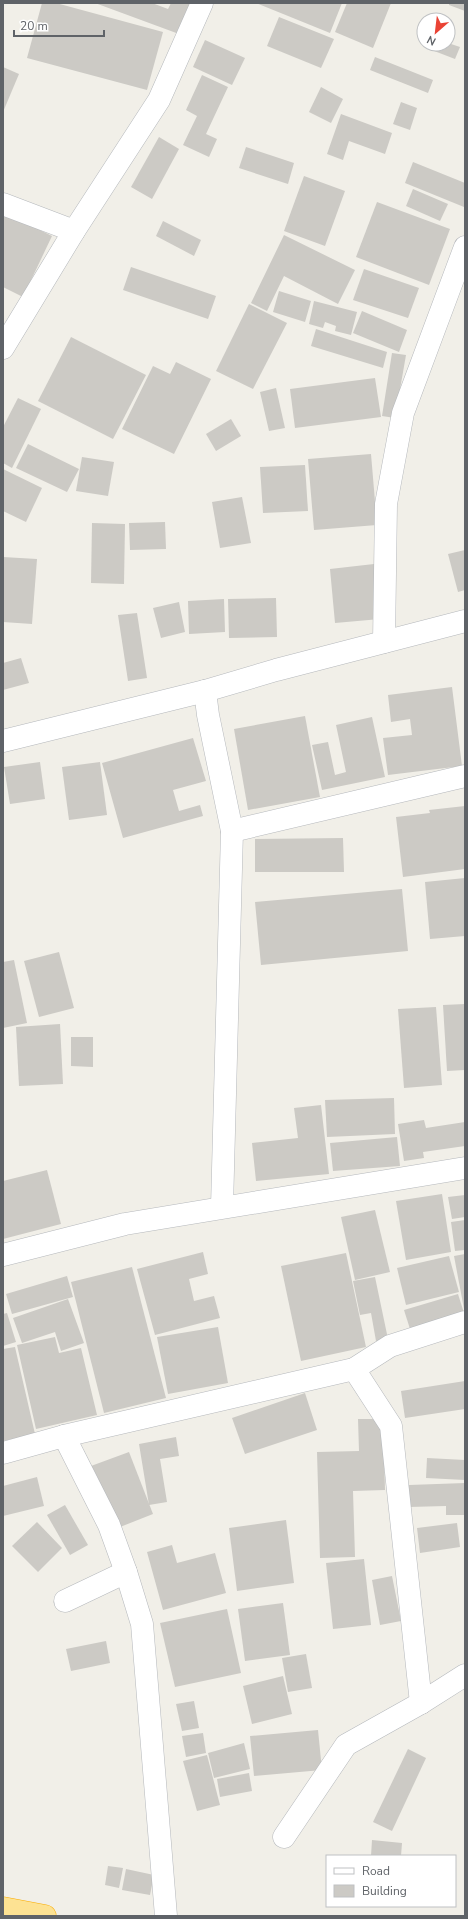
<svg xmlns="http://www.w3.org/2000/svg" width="468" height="1919" font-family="'Nunito Sans',sans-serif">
<rect width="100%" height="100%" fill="#f1efe8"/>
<g fill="#cccac5">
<polygon points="42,3 56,3 163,32 147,90 27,58"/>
<polygon points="95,3 152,3 168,9 171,3 190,3 179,34"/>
<polygon points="256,3 342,3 330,33"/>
<polygon points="347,3 391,3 373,48 335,32"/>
<polygon points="449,3 465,3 465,11 449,5"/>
<polygon points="279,17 334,39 321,68 267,46"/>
<polygon points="205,40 245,58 232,85 193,67"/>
<polygon points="448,43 460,47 455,59 429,49 431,44"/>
<polygon points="375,57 433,80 428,93 370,70"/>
<polygon points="3,67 19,74 3,112"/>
<polygon points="202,75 228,87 206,134 217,139 209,157 183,145 197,116 186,110"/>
<polygon points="321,87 343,99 331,123 309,112"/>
<polygon points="401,102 417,108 410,130 393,124"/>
<polygon points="341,114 392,133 385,154 349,141 343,160 327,154"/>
<polygon points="159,137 179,149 152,199 131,187"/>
<polygon points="246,147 294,163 288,184 239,168"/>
<polygon points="413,162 465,183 464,207 405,183"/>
<polygon points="304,176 345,191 325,246 284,231"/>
<polygon points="413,189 448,204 440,221 406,206"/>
<polygon points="377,202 450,229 429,285 356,257"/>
<polygon points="3,212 52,236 23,297 3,287"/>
<polygon points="163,221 201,240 194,256 156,236"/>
<polygon points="284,235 355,270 338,304 284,276 267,311 251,303"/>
<polygon points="131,267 216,296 208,319 123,290"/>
<polygon points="364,269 419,288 408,318 353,300"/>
<polygon points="279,291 311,301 305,322 273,312"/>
<polygon points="314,301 357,312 351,335 335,331 336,326 325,322 323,328 309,324"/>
<polygon points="249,304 287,323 253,389 216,371"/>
<polygon points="362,311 407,330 399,352 353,333"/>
<polygon points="316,329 387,352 383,368 311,346"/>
<polygon points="71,337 146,375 113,439 38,401"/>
<polygon points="392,353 406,355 395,418 382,416"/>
<polygon points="176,362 211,379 174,454 122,429 153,366 170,374"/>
<polygon points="375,378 381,417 295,428 290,389"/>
<polygon points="276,388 285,428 269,431 260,392"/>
<polygon points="18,398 41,409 12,468 3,463 3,427"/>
<polygon points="231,419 241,436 216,451 206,434"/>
<polygon points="28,444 79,469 67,492 16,468"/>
<polygon points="371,454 377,525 314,530 308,459"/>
<polygon points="82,457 114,462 108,496 76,491"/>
<polygon points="305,465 308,511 263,513 260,467"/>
<polygon points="3,469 42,488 26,522 3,511"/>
<polygon points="242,497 251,543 220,548 212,502"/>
<polygon points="165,522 166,549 130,550 129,523"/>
<polygon points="92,523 125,524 124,584 91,583"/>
<polygon points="465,550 465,590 458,592 448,554"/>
<polygon points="3,557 37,559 32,624 3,622"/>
<polygon points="374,564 380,619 335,623 330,569"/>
<polygon points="276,598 277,637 229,638 228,599"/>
<polygon points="224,599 225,632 189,634 188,601"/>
<polygon points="179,602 185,632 161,638 153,608"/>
<polygon points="137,613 147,678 128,681 118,615"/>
<polygon points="21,658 29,683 3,690 3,663"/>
<polygon points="452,687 462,766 388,775 383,738 412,735 410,719 391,722 388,695"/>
<polygon points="305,716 320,797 248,810 234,729"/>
<polygon points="372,717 385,777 322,790 312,745 328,742 335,775 346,772 336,725"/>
<polygon points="193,738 206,781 173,790 179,811 200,805 203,816 123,838 102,763"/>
<polygon points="40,762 45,799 10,804 4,767"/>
<polygon points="100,762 107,815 69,820 62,767"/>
<polygon points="465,806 465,869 403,877 396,817 430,813 429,810"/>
<polygon points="343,838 344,872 255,872 255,839"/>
<polygon points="465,878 465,936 430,939 425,882"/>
<polygon points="402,889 408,951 261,965 255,902"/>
<polygon points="59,952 74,1008 39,1017 24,961"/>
<polygon points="14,960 27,1023 3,1028 3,962"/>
<polygon points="465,1004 465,1070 447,1071 443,1005"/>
<polygon points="436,1007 442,1085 404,1088 398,1009"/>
<polygon points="60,1024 63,1084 19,1086 16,1027"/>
<polygon points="71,1037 93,1037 93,1067 71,1066"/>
<polygon points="394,1098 395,1134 327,1137 325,1100"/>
<polygon points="321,1105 329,1174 256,1181 252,1143 298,1138 294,1108"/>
<polygon points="424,1120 426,1128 465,1122 465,1146 423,1152 424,1158 404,1161 398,1124"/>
<polygon points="397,1137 400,1166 333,1171 330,1143"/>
<polygon points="47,1170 61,1224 3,1239 3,1181"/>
<polygon points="442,1194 451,1252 406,1260 396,1201"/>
<polygon points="465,1195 465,1217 452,1219 448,1197"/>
<polygon points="375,1210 390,1272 355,1280 341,1217"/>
<polygon points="465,1220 465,1250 455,1251 451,1222"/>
<polygon points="203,1252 208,1274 189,1279 194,1301 214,1296 220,1318 155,1335 137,1269"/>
<polygon points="346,1253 366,1347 301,1361 281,1266"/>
<polygon points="465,1254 465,1309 464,1309 454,1256"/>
<polygon points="449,1256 459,1292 406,1305 397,1268"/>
<polygon points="132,1267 166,1398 104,1413 71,1282"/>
<polygon points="67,1276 73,1297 12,1314 6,1294"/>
<polygon points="375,1277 388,1339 376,1341 371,1313 360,1315 353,1281"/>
<polygon points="458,1294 464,1313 410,1329 404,1310"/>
<polygon points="68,1299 84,1343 61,1351 55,1332 22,1343 13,1318"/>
<polygon points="7,1313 16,1342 3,1346 3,1314"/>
<polygon points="218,1327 228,1383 168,1394 157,1337"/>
<polygon points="55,1337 59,1353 81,1348 97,1415 36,1429 17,1345"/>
<polygon points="15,1347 35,1434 3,1441 3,1349"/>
<polygon points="465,1381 465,1409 405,1418 401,1391"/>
<polygon points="305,1393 317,1430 245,1454 232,1418"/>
<polygon points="358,1419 383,1419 385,1490 353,1491 355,1557 320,1558 317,1452 359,1451"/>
<polygon points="176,1437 179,1456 160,1459 167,1502 149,1505 139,1444"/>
<polygon points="129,1452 153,1514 115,1529 91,1466"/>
<polygon points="427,1458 465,1460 465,1480 426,1478"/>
<polygon points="37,1477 44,1506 3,1516 3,1486"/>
<polygon points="465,1483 465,1515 446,1515 446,1506 409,1507 409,1485"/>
<polygon points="65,1505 88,1545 70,1555 47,1515"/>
<polygon points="286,1520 294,1583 237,1591 229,1528"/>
<polygon points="37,1522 62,1548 38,1572 12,1546"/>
<polygon points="457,1523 460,1547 420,1553 417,1528"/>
<polygon points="172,1545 177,1563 215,1553 226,1593 163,1610 147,1552"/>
<polygon points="364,1559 371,1625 333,1629 326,1563"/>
<polygon points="392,1576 401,1621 380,1625 372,1580"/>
<polygon points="283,1603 290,1655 245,1661 238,1609"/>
<polygon points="227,1609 241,1673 175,1687 160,1623"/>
<polygon points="106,1641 110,1663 71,1671 66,1649"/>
<polygon points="306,1654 312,1688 288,1692 282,1658"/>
<polygon points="283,1676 292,1714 252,1724 243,1686"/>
<polygon points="194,1701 199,1728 182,1731 176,1704"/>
<polygon points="318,1730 322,1770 254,1776 250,1736"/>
<polygon points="203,1733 206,1753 186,1757 182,1736"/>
<polygon points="244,1743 250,1769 214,1778 208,1753"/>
<polygon points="408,1749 426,1758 392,1831 373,1822"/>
<polygon points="207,1755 220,1805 197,1811 183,1761"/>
<polygon points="249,1773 252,1791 220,1797 217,1779"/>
<polygon points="372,1840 402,1843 401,1856 371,1856"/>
<polygon points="108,1866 123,1868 119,1888 105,1885"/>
<polygon points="126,1869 154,1875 150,1895 122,1890"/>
</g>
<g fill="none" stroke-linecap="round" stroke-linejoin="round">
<defs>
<g id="street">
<polyline points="3,204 74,231"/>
<polyline points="3,348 74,231 159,100 202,3"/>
<polyline points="384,642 386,504 403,413 465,247"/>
<polyline points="205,691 208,715 232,831 222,1207"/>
<polyline points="3,741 205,691 276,670 465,621"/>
<polyline points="232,831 465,776"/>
<polyline points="3,1255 125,1224 465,1168"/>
<polyline points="354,1369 391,1426 421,1703"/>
<polyline points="64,1436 109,1525 126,1572 142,1624 166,1916"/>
<polyline points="3,1453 64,1436 354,1369 390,1346 465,1322"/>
<polyline points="65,1601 126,1572"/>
<polyline points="284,1837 346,1745 421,1703 465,1675"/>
</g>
<polyline id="highway" points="3,1908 45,1916"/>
</defs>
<use href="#street" stroke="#b5b8bc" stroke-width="23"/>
<use href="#highway" stroke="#f9ab00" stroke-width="23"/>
<use href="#street" stroke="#fff" stroke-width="22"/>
<use href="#highway" stroke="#fde293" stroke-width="22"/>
</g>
<rect width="468" height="1919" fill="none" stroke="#5f6368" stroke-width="8"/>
<rect x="326" y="1855" width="130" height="52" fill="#ffffff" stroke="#bfc1c3"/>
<rect x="334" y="1868" width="20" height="6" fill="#ffffff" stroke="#bfc1c3"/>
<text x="362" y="1875" font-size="12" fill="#5f6368">Road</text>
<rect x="334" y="1885" width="20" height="12" fill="#cccac5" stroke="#bfc1c3"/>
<text x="362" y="1895" font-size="12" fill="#5f6368">Building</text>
<g transform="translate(436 32) rotate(208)"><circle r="19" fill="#ffffff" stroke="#bfc1c3"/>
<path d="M0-3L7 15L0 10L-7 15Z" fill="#ea4335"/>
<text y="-6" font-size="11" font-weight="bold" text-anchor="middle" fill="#5f6368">N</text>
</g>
<path d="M14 30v6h90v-6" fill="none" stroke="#5f6368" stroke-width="2"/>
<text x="20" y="30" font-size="12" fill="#5f6368" stroke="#ffffff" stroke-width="3" paint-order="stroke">20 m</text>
</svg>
